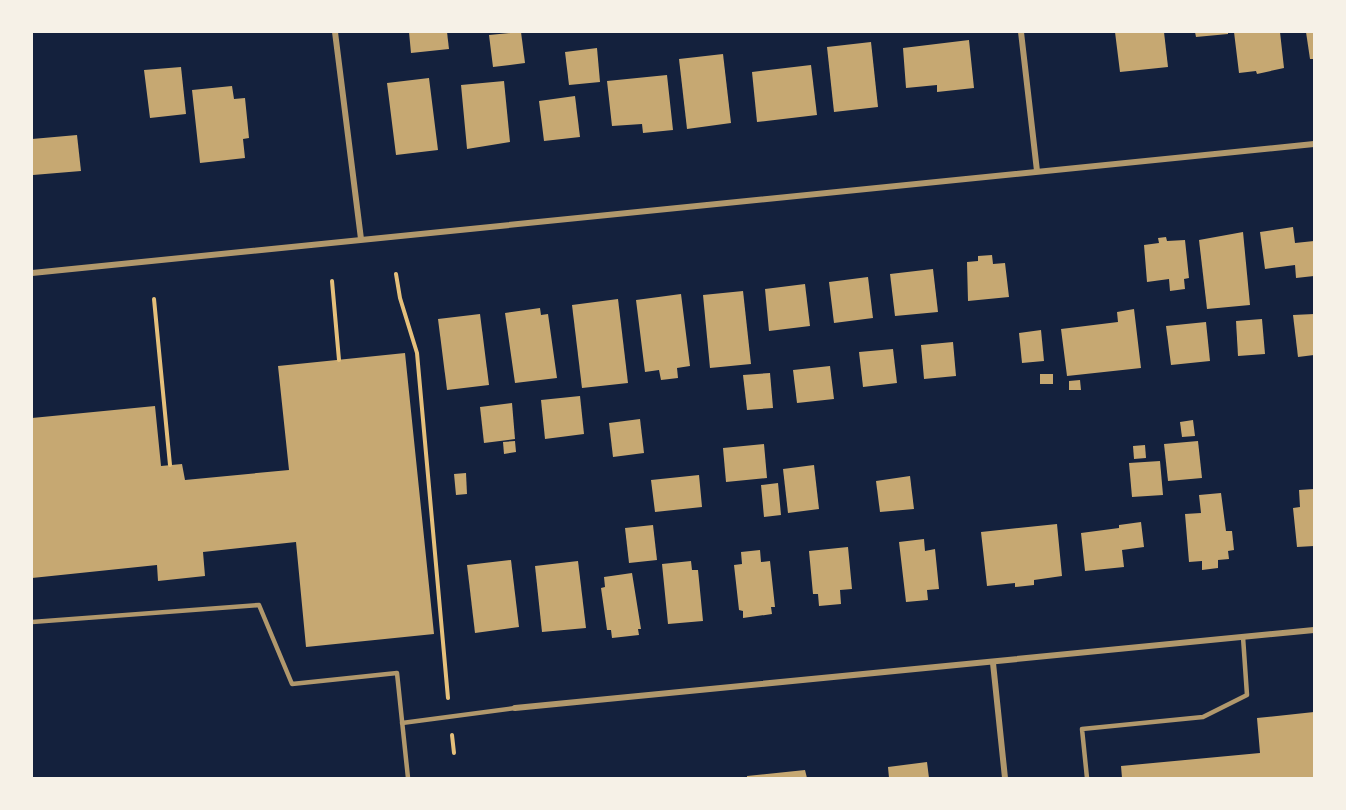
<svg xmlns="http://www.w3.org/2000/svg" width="1346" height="810" font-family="'DM Sans',sans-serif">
<rect width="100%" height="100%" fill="#14213d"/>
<g fill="#c6a872">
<polygon points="409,32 447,32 449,49 411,53"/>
<polygon points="521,32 525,63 493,67 489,35"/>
<polygon points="1115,32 1164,32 1168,67 1120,72"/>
<polygon points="1195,32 1228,32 1228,34 1196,37"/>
<polygon points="1234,32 1280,32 1284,68 1257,74 1256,71 1239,73"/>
<polygon points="1306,32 1314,32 1314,59 1310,59"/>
<polygon points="969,40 974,88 937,92 937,85 906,88 903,48"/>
<polygon points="871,42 878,107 834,112 827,47"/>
<polygon points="597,48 600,82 569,85 565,52"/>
<polygon points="723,54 731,123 687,129 679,59"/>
<polygon points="811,65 817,115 757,122 752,72"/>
<polygon points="181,67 186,114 150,118 144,70"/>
<polygon points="667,75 673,130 643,133 642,124 612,126 607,81"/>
<polygon points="429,78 438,150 396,155 387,83"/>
<polygon points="504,81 510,142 467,149 461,85"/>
<polygon points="232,86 234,99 245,98 249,138 243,139 245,158 200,163 192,90"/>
<polygon points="575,96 580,137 544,141 539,101"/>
<polygon points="77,135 81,171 33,175 32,139"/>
<polygon points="1293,227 1295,243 1314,241 1314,276 1296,278 1295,265 1265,269 1260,232"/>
<polygon points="1243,232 1250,305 1207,309 1199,240"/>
<polygon points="1166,237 1167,241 1185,240 1189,278 1184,279 1185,289 1170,291 1169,279 1147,282 1144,245 1159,243 1158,238"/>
<polygon points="992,255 993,264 1005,263 1009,297 968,301 967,262 978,261 978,256"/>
<polygon points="933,269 938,312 895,316 890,274"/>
<polygon points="868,277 873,318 834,323 829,282"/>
<polygon points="805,284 810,326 769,331 765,289"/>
<polygon points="743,291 751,364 710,368 703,295"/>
<polygon points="681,294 690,366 677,368 678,378 661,380 659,370 645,372 636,300"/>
<polygon points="618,299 628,383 582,388 572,305"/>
<polygon points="540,308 541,315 548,314 557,378 515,383 505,313"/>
<polygon points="1134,309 1141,368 1067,376 1061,329 1118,322 1117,312"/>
<polygon points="480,314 489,385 447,390 438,319"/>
<polygon points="1314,314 1314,355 1298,357 1293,315"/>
<polygon points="1262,319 1265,354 1238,356 1236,321"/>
<polygon points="1206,322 1210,361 1171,365 1166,326"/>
<polygon points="1041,330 1044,361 1022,363 1019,333"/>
<polygon points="953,342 956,376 924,379 921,345"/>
<polygon points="893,349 897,383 863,387 859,352"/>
<polygon points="405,353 434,634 306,647 296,542 203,552 205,576 158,581 157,565 32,578 32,418 155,406 161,466 182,464 185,480 289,470 278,366"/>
<polygon points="830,366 834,399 797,403 793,370"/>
<polygon points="770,373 773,408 747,410 743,375"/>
<rect x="1040" y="374" width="13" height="10"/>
<polygon points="1080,380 1081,390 1069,390 1069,381"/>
<polygon points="580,396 584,434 545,439 541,400"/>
<polygon points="512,403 515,439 484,443 480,407"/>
<polygon points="640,419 644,453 613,457 609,423"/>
<polygon points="1193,420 1195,436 1182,437 1180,422"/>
<polygon points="515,441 516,452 504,454 503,442"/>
<polygon points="1198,441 1202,478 1168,481 1164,444"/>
<polygon points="764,444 767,478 726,482 723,448"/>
<polygon points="1145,445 1146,458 1134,459 1133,446"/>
<polygon points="1160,461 1163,495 1132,497 1129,463"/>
<polygon points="814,465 819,509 788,513 783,469"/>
<polygon points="466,473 467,494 456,495 454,474"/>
<polygon points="699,475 702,507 655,512 651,480"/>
<polygon points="910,476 914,509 880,512 876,481"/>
<polygon points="778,483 781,515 764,517 761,485"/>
<polygon points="1314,489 1314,546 1297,547 1293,508 1300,507 1299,490"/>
<polygon points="1221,493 1226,531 1232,531 1234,550 1228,551 1229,559 1218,560 1218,568 1202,570 1202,561 1189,562 1185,514 1201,513 1199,495"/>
<polygon points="1141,522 1144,547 1122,550 1124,567 1085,571 1081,533 1119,528 1119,525"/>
<polygon points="1057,524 1062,576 1034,580 1034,585 1015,587 1015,583 987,586 981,532"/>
<polygon points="653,525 657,560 629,563 625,528"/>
<polygon points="924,539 925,551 935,549 939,589 927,590 928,600 906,602 899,542"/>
<polygon points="848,547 852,589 840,590 841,604 819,606 818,594 813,594 809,551"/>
<polygon points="760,550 761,562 770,561 775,607 771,607 772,614 743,618 743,611 739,610 734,565 742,564 741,552"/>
<polygon points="511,560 519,627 475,633 467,565"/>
<polygon points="578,561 586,628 542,632 535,566"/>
<polygon points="691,561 692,570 698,570 703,621 668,624 662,564"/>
<polygon points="632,573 641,629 638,629 639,635 612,638 611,630 607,630 601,588 605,587 604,577"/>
<polygon points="1314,712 1314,778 1122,778 1121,766 1260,753 1257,718"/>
<polygon points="927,762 929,778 889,778 888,767"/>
<polygon points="805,770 807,778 747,778 747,776"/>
</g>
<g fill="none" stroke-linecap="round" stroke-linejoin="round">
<g stroke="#e5c07b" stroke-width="4">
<polyline points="396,274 400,298 417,353 448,698"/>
<polyline points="332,281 339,360"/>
<polyline points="154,299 170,465"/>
<polyline points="452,735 454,753"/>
</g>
<g stroke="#b1986c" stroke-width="4.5">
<polyline points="32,622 259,605 292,684 397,673 408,778"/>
<polyline points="402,723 515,708"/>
<polyline points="1087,778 1082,729 1203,717 1247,695 1243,637"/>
</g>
<g stroke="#b1986c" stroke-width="6">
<polyline points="335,32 361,239"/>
<polyline points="1021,32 1037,171"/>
<polyline points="32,273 1314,144"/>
<polyline points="993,663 1005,778"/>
<polyline points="515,708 1314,630"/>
</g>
</g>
<rect width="1346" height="810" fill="none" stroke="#f6f1e7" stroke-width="66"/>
</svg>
